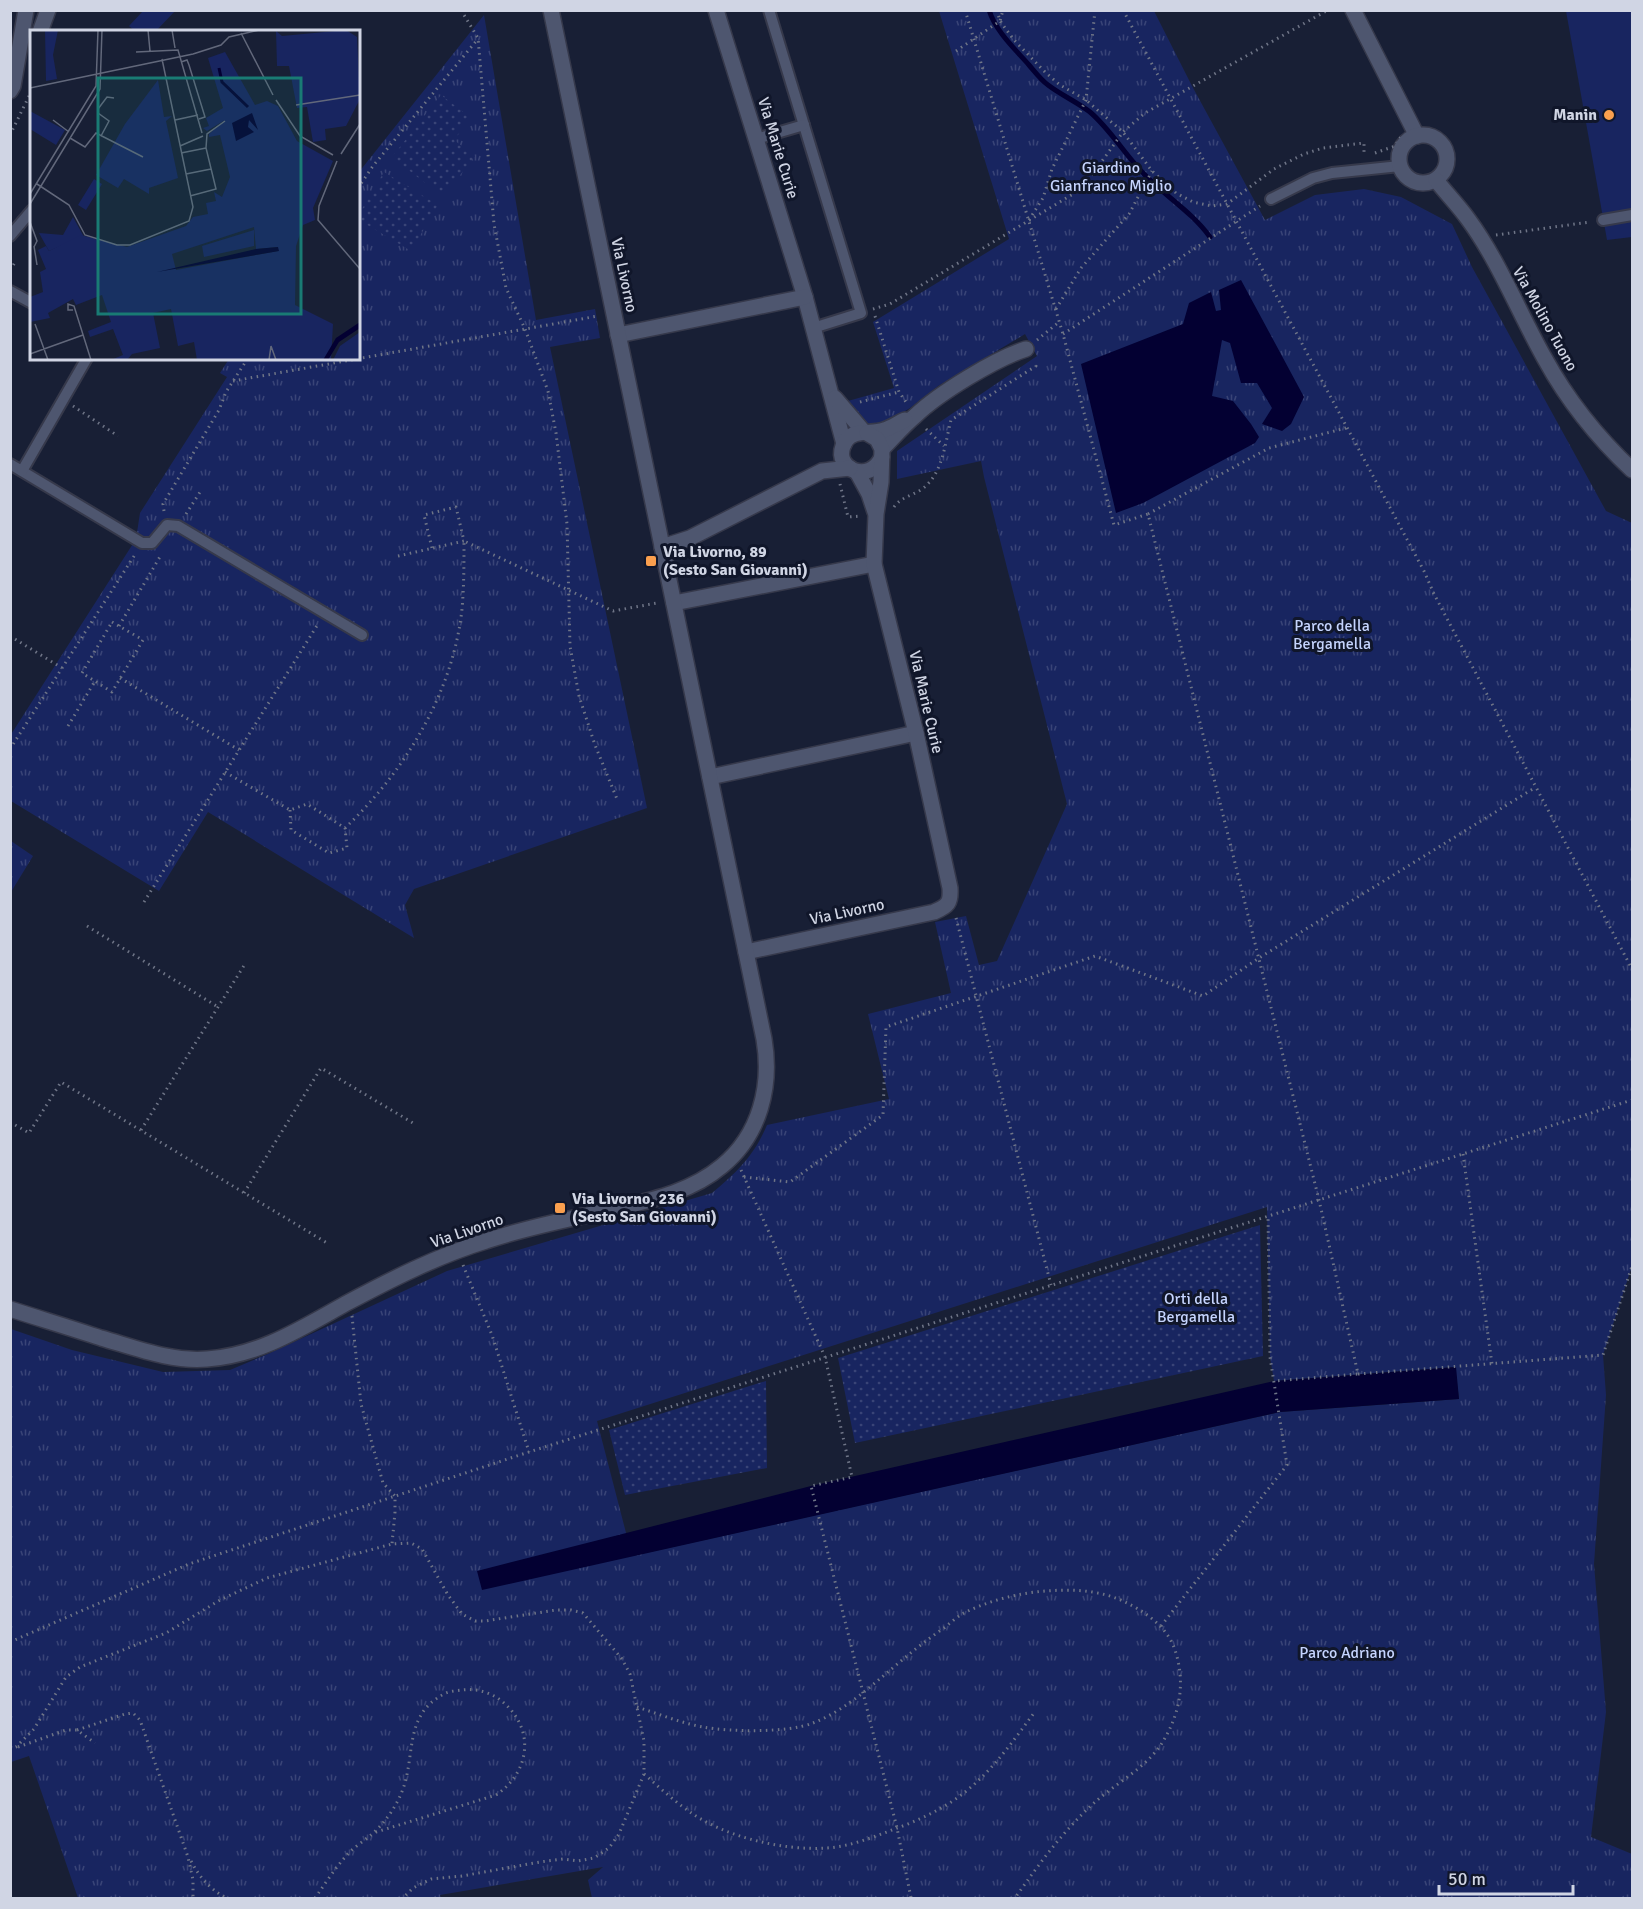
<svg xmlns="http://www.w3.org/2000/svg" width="1643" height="1909" font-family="Signika,sans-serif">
<defs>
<pattern id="park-tufts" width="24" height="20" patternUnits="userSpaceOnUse" patternTransform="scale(1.5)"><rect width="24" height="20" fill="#182560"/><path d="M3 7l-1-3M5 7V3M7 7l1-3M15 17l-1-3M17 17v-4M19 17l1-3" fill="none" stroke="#394477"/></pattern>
<pattern id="garden-dots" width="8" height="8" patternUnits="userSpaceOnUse" patternTransform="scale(1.5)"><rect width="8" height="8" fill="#182560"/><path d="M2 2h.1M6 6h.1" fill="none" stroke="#394477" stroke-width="1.8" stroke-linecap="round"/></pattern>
</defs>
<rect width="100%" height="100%" fill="#181f35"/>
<g fill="#182560">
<polygon points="143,11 143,10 175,11 156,31 135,31 129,26"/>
<polygon points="1566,11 1632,11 1632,237 1607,240"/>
</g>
<g fill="url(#park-tufts)" fill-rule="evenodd">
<path d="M939,11H1154L1192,86L1265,220L1315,195L1364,189L1401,197L1452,224L1472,267L1606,511L1632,523V1266L1603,1355L1606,1395L1594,1564L1606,1712L1591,1837L1632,1854V1898H592L588,1880L603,1867L440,1895L441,1898H78L29,1756L11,1762V1329L72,1350L163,1372L230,1370L270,1353L447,1271L712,1193C737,1172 754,1156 767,1125L889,1099L868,1014L951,993L935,922L966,916L979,965L997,961L1067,804L984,477L981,461L897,479V451L1037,356L1025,334L938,386L910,408L890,420L878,426L865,425L848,401L894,388L873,322L1009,239ZM1267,1207L1270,1357L1274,1381L1455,1367L1459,1399L1280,1412L632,1556L597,1421Z"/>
<polygon points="484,15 536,320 595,309 600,338 550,347 647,808 414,889 405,905 414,938 208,812 159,891 11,801 10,736 136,539 140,513 227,377 220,373 229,359 358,358 359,172"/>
<polygon points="11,841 33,856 11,892"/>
</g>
<g fill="url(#garden-dots)">
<polygon points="441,95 471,118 454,140 475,156 443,197 392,157"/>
<polygon points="384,172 438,205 411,251 359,220 359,214"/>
<polygon points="1260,1225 1263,1356 855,1443 838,1358"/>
<polygon points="766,1381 767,1468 625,1495 609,1430"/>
</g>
<g fill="#030032">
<polygon points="1241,280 1304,397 1291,424 1282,431 1262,424 1272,408 1257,383 1241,383 1230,343 1222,340 1212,396 1233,401 1251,424 1259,437 1255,443 1143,503 1116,513 1081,364 1183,324 1189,303 1211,292 1216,311 1221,310 1219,290"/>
<polygon points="1456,1367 1459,1399 1280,1412 482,1590 477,1571 811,1486 1274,1381"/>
</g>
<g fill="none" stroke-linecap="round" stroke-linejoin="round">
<path stroke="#030032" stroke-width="5" d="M989,10C996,32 1015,49 1029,65C1035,72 1041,80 1048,85C1061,95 1077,102 1090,112C1111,130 1125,155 1144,174C1165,196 1192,212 1210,237"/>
<defs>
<g id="service">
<polyline points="769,10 861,313 813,328"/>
<polyline points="756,139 804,125"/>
<polyline points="1271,199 1313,178 1332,173 1400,166"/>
<polyline points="1603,220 1632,215"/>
<polyline points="10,236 32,210"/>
<polyline points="10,291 32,303"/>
<polyline points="10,464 142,543 152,543 167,525 178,526 362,635"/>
<polyline points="22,471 87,358"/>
</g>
<g id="minor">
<polyline points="716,10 805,297 844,444"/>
<polyline points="1353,10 1417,136"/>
<polyline points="40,32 48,10"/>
<polyline points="10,91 13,86 26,10"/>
<circle cx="1423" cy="159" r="24"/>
<path d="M1436,180C1446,193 1458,205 1468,219C1499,261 1519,313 1545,359C1568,401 1598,438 1632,470"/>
<polyline points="618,335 805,297"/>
<polyline points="835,398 864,432"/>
<path d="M882,449C893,438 903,426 915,416C939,393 995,359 1026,349"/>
<path d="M882,457C870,484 834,470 843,446C850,427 870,435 884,430C891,428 898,423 905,420"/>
<polyline points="857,472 869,494 875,512"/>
<polyline points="662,547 690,538 822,471 850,468"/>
<polyline points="674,603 874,564"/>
<polyline points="710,777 916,733"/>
<path d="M746,952L934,912C948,906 951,903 950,888L916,733L874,564L876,514L881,482L882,449L877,439L867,433"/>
<path d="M10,1309C41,1319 71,1328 101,1338C136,1348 171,1362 207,1359C258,1356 302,1328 345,1304C390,1280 437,1256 486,1241C527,1227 571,1219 614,1209C652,1200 691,1192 722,1166C760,1135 772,1086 764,1039L551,10"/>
</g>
</defs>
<use href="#service" stroke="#36394b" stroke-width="14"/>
<use href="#minor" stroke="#36394b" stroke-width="18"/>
<g stroke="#6f7587" stroke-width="3" stroke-dasharray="1.5 4.5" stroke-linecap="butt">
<polyline points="461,10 478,38 494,224 506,288 525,329 548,391 556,433 567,524 570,646 579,696 595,745 617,799"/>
<polyline points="965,10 1063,334 1114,525 1148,514 1319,1200 1358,1374 1274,1381"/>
<polyline points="997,10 1000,21 1014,40 1046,73 1060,85 1086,100 1123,132 1152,171 1176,193 1193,202 1212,206 1227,204 1274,169 1304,154 1323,148 1364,143 1364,155"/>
<polyline points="1123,10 1424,571 1434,594 1632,969"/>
<polyline points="956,51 1000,21 1003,10"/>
<polyline points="10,135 32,90"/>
<polyline points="1375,153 1395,146 1401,137"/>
<polyline points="358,188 373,166 477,40"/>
<polyline points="1029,220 1043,198 1052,169 1086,100 1095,10"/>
<polyline points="1496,235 1590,222"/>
<polyline points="10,270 16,261"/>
<polyline points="873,309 890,304 1078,191 1092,175 1123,132 1145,113 1328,10"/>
<polyline points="1056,309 1081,268 1129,214 1152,171"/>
<polyline points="875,316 899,392 906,402"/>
<polyline points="1063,334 1260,206"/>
<polyline points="1037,340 1059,322"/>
<polyline points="233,381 598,316"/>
<polyline points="860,402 899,392"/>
<polyline points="73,406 118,436"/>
<polyline points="926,429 944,446"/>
<polyline points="840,484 848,517 861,516"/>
<path d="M894,507C901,497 912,496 922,489C943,474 945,443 951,420L1036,366L1034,363"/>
<polyline points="164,511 163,504 219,410 226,392 248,358"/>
<polyline points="186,514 202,489"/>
<polyline points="1148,514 1269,448 1346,428"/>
<polyline points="398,556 464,541 456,507 424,515 432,548"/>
<polygon points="112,622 143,640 112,692 82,673"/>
<polyline points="119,626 161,555"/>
<polyline points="10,636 62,668"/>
<polyline points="120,678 239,750"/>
<polyline points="68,726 95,681"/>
<polyline points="10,749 136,553"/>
<path d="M225,772L290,810L307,804L345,828C405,771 453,693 462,609C464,586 464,564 464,541L613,611L657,603"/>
<polyline points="290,810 291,830 329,853 347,848 345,828"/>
<polyline points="144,902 318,624"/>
<polyline points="956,918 1051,1285"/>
<polyline points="87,926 218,1007"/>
<polyline points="10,1122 29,1133 61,1082 327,1243"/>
<polyline points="141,1130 245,964"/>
<polyline points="1463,1154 1492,1364"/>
<polyline points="741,1170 825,1357 852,1477 811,1486 897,1828 911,1898"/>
<polyline points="744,1177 790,1182 883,1115 886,1027 1095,956 1203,996 1259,958 1536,787"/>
<polyline points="244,1193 321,1068 413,1123"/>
<polyline points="463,1265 492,1335 529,1452"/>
<polyline points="352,1316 361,1404 383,1483 395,1496 395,1512 392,1544"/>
<polyline points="1358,1374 1603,1355 1632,1266"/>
<polyline points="1161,1626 1287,1465 1270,1357 1268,1216"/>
<polyline points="10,1642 189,1564 529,1452 1632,1100"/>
<path d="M637,1707C659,1714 681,1723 703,1727C731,1732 787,1733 813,1723C839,1713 862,1694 882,1677C902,1660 922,1643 944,1628C950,1623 956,1618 962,1614C987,1601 1018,1593 1046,1591C1072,1589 1099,1590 1123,1601C1144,1611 1167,1626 1175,1650C1185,1680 1181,1710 1165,1738C1150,1766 1117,1782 1094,1803C1063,1831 1039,1864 1015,1898"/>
<polyline points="77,1730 125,1714 133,1713 140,1720 188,1857 193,1880 193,1898"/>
<polyline points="18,1747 66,1730 77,1730 95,1743"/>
<polyline points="10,1749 16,1747 34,1729 66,1677 80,1667 166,1633 220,1600 267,1578 392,1544 411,1543 422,1549 448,1595 462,1614 475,1621 485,1621 556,1610 571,1610 583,1613 622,1659 630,1674 644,1741 644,1774 619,1834 609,1848 594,1858 578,1861 563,1859 540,1862 462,1876 431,1879 413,1888 403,1898"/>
<path d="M644,1774C659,1787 674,1801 690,1812C725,1837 784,1851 826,1848C848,1847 871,1838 892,1830C917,1821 944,1809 965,1792C993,1770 1013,1741 1034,1713"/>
<path d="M191,1861C200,1878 210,1889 226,1898"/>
<path d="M315,1898C325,1884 335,1868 347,1855C354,1847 364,1841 372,1834C384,1824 395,1808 401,1794C417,1757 402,1716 444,1694C449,1691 456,1691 462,1690C477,1688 493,1693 504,1703C536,1731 529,1773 496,1795L373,1833"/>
</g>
<use href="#service" stroke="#4e566f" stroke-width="10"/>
<use href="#minor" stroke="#4e566f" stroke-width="15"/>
</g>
<g fill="#fa9f4e" stroke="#10162a" stroke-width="2">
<circle cx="1609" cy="115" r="6"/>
<rect x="645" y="555" width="12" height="12" rx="3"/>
<rect x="554" y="1202" width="12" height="12" rx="3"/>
</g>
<g text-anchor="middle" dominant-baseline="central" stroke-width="6" stroke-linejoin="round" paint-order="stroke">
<g font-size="16" font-weight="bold" fill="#d0d5e4" stroke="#10162a" text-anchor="start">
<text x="1597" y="115" text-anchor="end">Manin</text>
<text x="663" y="552">Via Livorno, 89<tspan x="663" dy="18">(Sesto San Giovanni)</tspan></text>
<text x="572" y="1199">Via Livorno, 236<tspan x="572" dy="18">(Sesto San Giovanni)</tspan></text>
</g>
<g font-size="16" fill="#d0d5e4" stroke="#10162a">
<text transform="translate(778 148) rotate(73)">Via Marie Curie</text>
<text transform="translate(624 275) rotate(78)">Via Livorno</text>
<text transform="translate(1545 319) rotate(61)">Via Molino Tuono</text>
<text transform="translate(926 702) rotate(77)">Via Marie Curie</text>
<text transform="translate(847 912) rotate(-12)">Via Livorno</text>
<text transform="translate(467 1231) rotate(-19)">Via Livorno</text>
</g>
<g font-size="16" fill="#c5d4fe" stroke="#10162a">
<text x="1111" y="168">Giardino<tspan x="1111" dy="18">Gianfranco Miglio</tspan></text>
<text x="1332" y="626">Parco della<tspan x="1332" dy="18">Bergamella</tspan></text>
<text x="1196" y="1299">Orti della<tspan x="1196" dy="18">Bergamella</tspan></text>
<text x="1347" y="1653">Parco Adriano</text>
</g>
</g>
<g transform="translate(30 30)">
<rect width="330" height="330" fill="#181f35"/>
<path d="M316,0L327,7L330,69L316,96L295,99L296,110L283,112L277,77L267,78L259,36H247L246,1L252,6Z" fill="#182560"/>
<path d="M43,187L54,207L77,215L47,209L19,221L9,203L33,205ZM330,302V330H303L310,316Z" fill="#182560"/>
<path d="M15,0H28L23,25L27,49L16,51ZM195,22L225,75L237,71L248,76L267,111L303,131L283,178L285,190L273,195L266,216L265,275L303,294L301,330H167L164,312L148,316L141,279L123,283L130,318L102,324L97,330H81L93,325L83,299L60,307L58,301L81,292L72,265L46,275L43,269L18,283L20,288L0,292V267L13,262L10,242L16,239L8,220L16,216L19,221L51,205L97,217L156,196L163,187L178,184L176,173L186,171L184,162L192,167L200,147L190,105L179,107V104L195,90L177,101L173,98L179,96L176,88L193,78L178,28ZM224,197L226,219L248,217V221L146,240L142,224ZM128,50L134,87L142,86L136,91L148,148L119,158V164L94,149L88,158L66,145L95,94ZM0,81L35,100L26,115L0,99ZM64,149L72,154L56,180L48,175Z" fill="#182560" fill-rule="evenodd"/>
<path d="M224,200V216L174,227L172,216Z" fill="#182560"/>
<path d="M222,83L228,100L219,90L218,97L224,102L206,111L202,93ZM248,217L249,221L127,242L226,219ZM330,292V298L309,312L298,330H293L306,308Z" fill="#030032"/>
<path fill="none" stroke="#030032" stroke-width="3" d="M189,38L192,52L218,77"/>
<path fill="none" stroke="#62687b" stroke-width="1.5" d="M118,0L120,21M142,0L145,18M211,3L243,65M106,22L148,20L172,103M151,32L157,30L159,35L175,87L169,89M0,58L163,24L191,15L199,7L229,0M246,70L270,106L303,125M266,75L330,65M68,79L77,67L84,68M68,83L79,91L71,106M23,90L39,102M145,90L168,85M40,108L55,117L66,103L113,127M150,116L173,106M151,123L176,118M311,124L330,94M307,131L289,176L288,190L330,239M156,144L181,139M7,154L39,175L55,205L87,215H100L159,191L163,177L132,29M0,164L66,56L68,0M160,166L186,159L176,118L177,104L195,91M0,174L70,59L72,0M0,192L7,211L4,217M4,216L7,235M43,280H38V274L44,276L61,330M5,294L18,330M0,324L53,305M239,330L241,316L246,330"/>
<path fill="#197b74" fill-opacity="0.15" stroke="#197b74" stroke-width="3" d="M68,48H271V284H68Z"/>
<rect width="330" height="330" fill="none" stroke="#d0d5e4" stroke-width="3"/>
</g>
<rect width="1643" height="1909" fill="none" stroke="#d0d5e4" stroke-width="24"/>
<path d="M1439 1885v9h134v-9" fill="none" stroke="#d0d5e4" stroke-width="3"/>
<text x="1448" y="1885" font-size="18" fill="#d0d5e4" stroke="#10162a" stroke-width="4.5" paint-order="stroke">50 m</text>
</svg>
